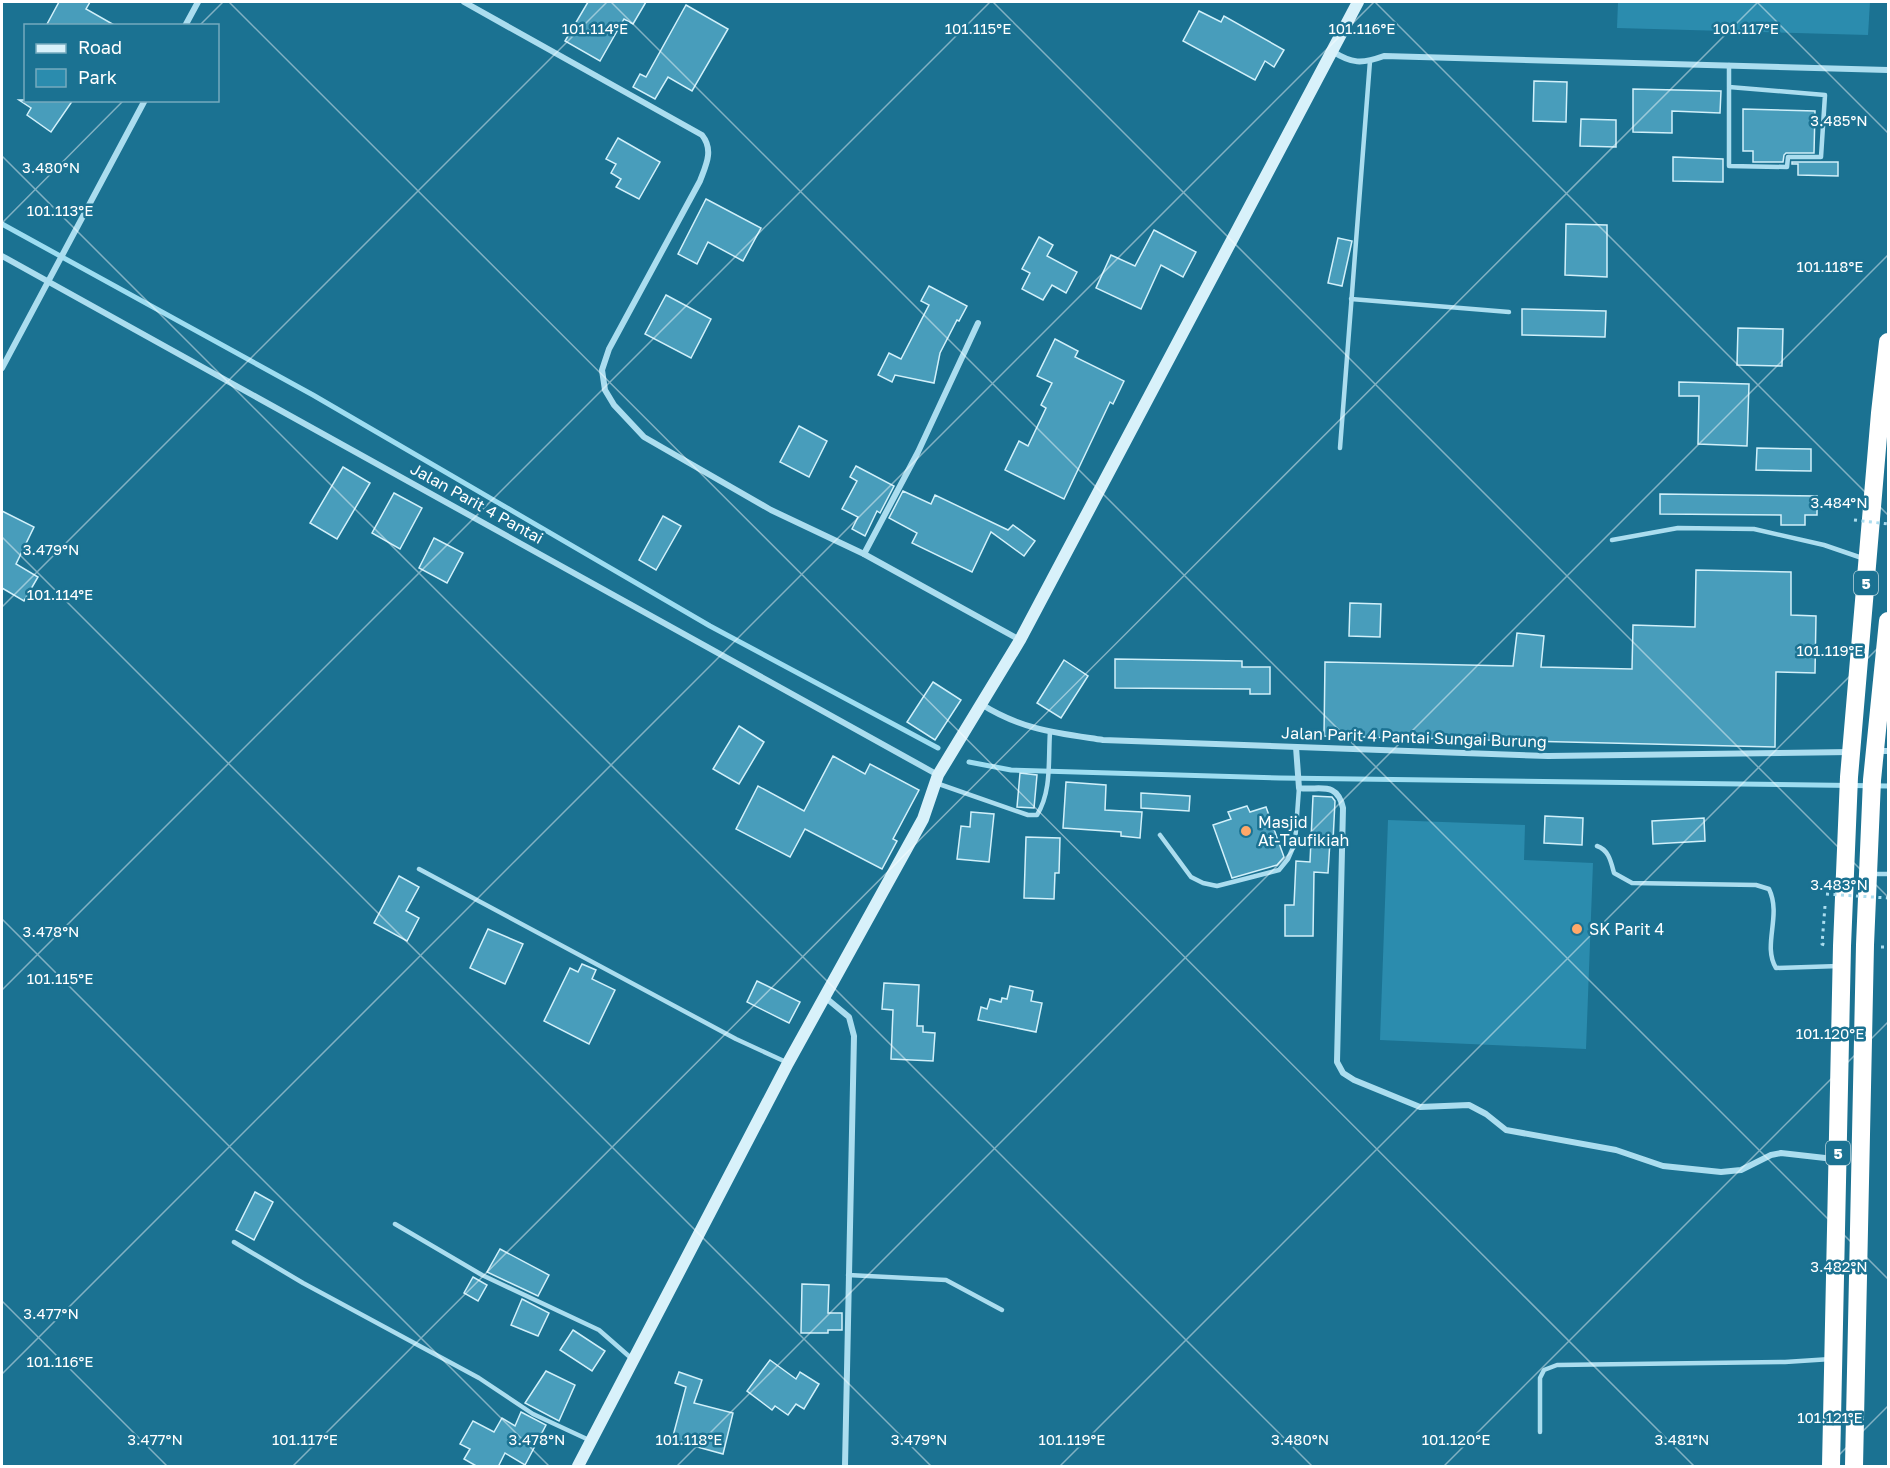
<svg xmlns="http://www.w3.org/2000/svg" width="1890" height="1468" font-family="'Golos Text',sans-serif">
<rect width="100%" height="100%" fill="#1b7292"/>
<g fill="#2b8cae">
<polygon points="1618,2 1870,2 1868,35 1617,28"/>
<polygon points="1388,820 1525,825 1524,860 1593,863 1586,1049 1380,1040"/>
</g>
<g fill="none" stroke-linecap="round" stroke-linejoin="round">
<g stroke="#9eddf1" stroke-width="5">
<polyline points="2,224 313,395 710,626 938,748"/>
<polyline points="969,762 1011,770 1280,778 1888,786"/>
</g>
</g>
<g fill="#489dbb" stroke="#d1f0fa" stroke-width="1.5">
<polygon points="59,2 90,2 86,9 116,26 46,26"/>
<polygon points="588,2 646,2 633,24 624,19 600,61 565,41"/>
<polygon points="686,5 728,29 692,91 668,77 655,99 633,87 640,74 646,77"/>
<polygon points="1199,11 1221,22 1224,16 1284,50 1274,67 1265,61 1255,80 1183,41"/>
<polygon points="1534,81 1567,82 1566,122 1533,121"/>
<polygon points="1633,89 1721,91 1720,113 1672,111 1672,133 1633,132"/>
<polygon points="19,100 73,100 51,132 27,115 31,108"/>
<polygon points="1743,109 1815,111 1814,153 1786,153 1784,155 1783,162 1753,162 1753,151 1743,151"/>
<polygon points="1581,119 1616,120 1616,147 1580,146"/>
<polygon points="618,138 660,162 639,199 616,187 621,179 611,173 616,164 606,159"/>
<polygon points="1673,157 1723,159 1723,182 1673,181"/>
<polygon points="1792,162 1838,162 1838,176 1798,175 1798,164 1792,164"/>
<polygon points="706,199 761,228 743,261 708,242 697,264 678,254"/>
<polygon points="1566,224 1607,225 1607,277 1565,275"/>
<polygon points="1154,230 1196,252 1183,277 1161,265 1141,309 1096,288 1111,255 1135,266"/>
<polygon points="1039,237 1053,245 1047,256 1077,272 1066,293 1052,285 1043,300 1022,289 1030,273 1022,269"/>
<polygon points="1338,238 1352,241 1342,286 1328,283"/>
<polygon points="929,286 967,306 959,321 957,320 940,353 934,383 895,375 892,382 878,375 889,353 901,359 929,305 921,301"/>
<polygon points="666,295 711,319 691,358 645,334"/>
<polygon points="1522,309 1606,311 1605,337 1522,335"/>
<polygon points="1738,328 1783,329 1782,366 1737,365"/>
<polygon points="1055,339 1078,351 1075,357 1124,381 1113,404 1110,402 1064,499 1005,470 1019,441 1028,446 1046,408 1041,405 1052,383 1037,376"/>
<polygon points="1679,382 1749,384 1747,446 1698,444 1699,396 1679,396"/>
<polygon points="799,426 827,441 809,477 780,462"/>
<polygon points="1757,448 1811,449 1811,471 1756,470"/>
<polygon points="856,466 894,486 880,513 877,511 865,536 852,529 858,517 842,509 857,481 850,477"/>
<polygon points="343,467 370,483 337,539 310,523"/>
<polygon points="903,491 931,504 935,495 1008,530 1013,525 1035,541 1024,556 991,532 972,572 912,543 917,533 889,518"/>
<polygon points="394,493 422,508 400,549 372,533"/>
<polygon points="1660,494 1817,496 1817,515 1805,515 1805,525 1781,525 1781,515 1660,514"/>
<polygon points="2,511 34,527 16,564 38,577 24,601 2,588"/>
<polygon points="663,516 681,526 656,570 639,560"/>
<polygon points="434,538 463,553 447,583 419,568"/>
<polygon points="1696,570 1791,572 1791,615 1816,616 1815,673 1776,672 1775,747 1324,736 1325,662 1513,666 1517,633 1544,636 1541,667 1632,669 1633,625 1695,627"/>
<polygon points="1350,603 1381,604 1380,637 1349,636"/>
<polygon points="1115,659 1242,661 1242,667 1270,667 1270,694 1250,694 1250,689 1115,688"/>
<polygon points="1064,660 1088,676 1061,718 1037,703"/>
<polygon points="933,682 961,700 935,740 907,722"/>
<polygon points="739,726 764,742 739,784 713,769"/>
<polygon points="833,756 865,774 870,764 919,790 893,839 897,841 882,869 805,829 790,857 736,829 758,786 804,811"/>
<polygon points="1020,773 1037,775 1034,808 1017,807"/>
<polygon points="1066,782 1106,785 1105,810 1142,812 1140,838 1121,836 1121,832 1063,828"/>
<polygon points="1141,793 1190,796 1189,811 1141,808"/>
<polygon points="1313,796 1332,797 1335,801 1333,841 1330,841 1328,873 1314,872 1313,936 1285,936 1285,905 1294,905 1296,861 1310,862"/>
<polygon points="1247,806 1250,812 1266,807 1284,857 1277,865 1232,878 1213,825 1231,819 1228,812"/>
<polygon points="971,812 994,814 989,862 957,859 961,826 970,827"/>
<polygon points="1545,816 1583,818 1582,845 1544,843"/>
<polygon points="1704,818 1705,841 1653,844 1652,821"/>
<polygon points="1026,837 1060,838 1059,873 1055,873 1054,899 1024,898"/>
<polygon points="399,876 419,887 406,911 419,918 407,941 374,923"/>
<polygon points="488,929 523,944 505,984 470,968"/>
<polygon points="582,964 596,970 592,979 615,990 589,1044 544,1021 570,968 578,972"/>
<polygon points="757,981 800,1002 789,1023 747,1002"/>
<polygon points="884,983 919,985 917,1026 923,1026 923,1032 935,1033 933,1061 891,1059 893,1010 882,1009"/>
<polygon points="1010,986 1033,991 1031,1001 1042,1003 1036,1032 978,1020 981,1007 987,1009 990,999 1001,1002 1002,998 1007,999"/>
<polygon points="255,1192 273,1202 254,1240 236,1230"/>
<polygon points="500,1249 549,1275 538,1296 487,1272"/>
<polygon points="473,1277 487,1285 478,1301 464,1293"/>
<polygon points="802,1284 829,1285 828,1313 842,1313 842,1330 828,1330 828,1333 801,1333"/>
<polygon points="522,1299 549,1313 538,1336 511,1325"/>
<polygon points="573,1330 605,1351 592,1371 560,1350"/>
<polygon points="770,1360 796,1379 800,1372 819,1384 804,1409 796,1404 788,1415 775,1406 772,1410 747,1391"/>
<polygon points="546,1371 575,1385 559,1421 525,1403"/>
<polygon points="679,1372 702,1380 694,1403 733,1413 723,1454 672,1440 686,1387 675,1383"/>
<polygon points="521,1412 546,1425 525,1465 505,1453 498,1467 478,1467 464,1459 470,1449 460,1444 473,1421 494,1432 502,1418 515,1426"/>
</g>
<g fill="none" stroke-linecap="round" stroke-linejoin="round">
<g stroke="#abddef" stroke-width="3" stroke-dasharray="3 4.5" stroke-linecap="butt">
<polyline points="1825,906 1822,944 1825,945"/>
<polyline points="1881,947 1888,947"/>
</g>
<g stroke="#abddef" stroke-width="4.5">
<polyline points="1729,65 1729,166 1787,167 1788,157 1821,157 1825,95 1729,87"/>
<polyline points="1351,299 1509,312"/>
<polyline points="1340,448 1370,61"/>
<polyline points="1612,540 1678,528 1754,529 1824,545 1862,558"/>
<path d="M936,783L1028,815H1037C1052,791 1048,760 1050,732"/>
<polyline points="1160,835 1191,877 1203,883 1217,886 1279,870 1288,859 1295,843 1299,788"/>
<path d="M1597,846C1609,850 1611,862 1614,873L1632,883L1756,885L1769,889C1782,916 1762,945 1776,968L1839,966"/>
<polyline points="419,869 736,1039 786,1062"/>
<polyline points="1874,874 1888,874"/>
<polyline points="395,1224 482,1275 599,1330 631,1358"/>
<polyline points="234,1242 303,1283 479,1378 533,1414 589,1440"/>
<polyline points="848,1275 946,1280 1002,1310"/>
<polyline points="1540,1432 1540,1378 1544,1370 1557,1365 1785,1362 1831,1359"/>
</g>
<g stroke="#abddef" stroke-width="6">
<path d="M464,2L702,135C714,150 706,165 700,181L609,349L602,370L605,390L614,405L644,437L771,510L864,554L1020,640"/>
<polyline points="185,26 198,2"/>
<path d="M1332,51C1352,64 1362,64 1384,56L1888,70"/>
<polyline points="2,256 938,775"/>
<polyline points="2,368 145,100"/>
<polyline points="864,554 918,452 978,323"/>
<path d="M981,704C1022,730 1057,733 1103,740L1548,756L1850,752"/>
<path d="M1296,747L1299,788C1319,791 1337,780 1343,808L1337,1062L1343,1073L1354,1080L1420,1107L1469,1105L1486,1114L1506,1130L1616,1150L1663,1166L1721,1172L1741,1170L1771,1155L1781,1153L1834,1159"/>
<polyline points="1877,751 1888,751"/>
<polyline points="826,998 849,1017 854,1036 845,1466"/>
</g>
<polyline stroke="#d8f1fa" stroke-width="12" points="578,1466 788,1063 923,819 938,775 1020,640 1358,2"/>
<g stroke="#fff" stroke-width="18">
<polyline points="1831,1466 1842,946 1849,777 1880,413 1888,342"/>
<polyline points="1854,1466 1865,945 1872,780 1888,621"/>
</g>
<g stroke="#abddef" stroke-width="3" stroke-dasharray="3 4.5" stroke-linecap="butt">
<polyline points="1854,520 1888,524"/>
<polyline points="1826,894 1888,898"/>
</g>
</g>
<path fill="none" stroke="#fff" stroke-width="1.5" stroke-opacity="0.45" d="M229,2L1694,1466M611,2L1888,1279M993,2L1888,897M1375,2L1888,515M1757,2L1888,133M199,26L223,2M2,156L1312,1466M2,223L124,100M2,537L931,1466M2,607L607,2M2,919L549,1466M2,990L990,2M2,1301L167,1466M2,1374L1374,2M293,1466L1758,2M677,1466L1888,255M1060,1466L1888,638M1444,1466L1888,1022M1828,1466L1888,1406"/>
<g fill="#ffa869" stroke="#1b7292" stroke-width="2">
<circle cx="1246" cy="831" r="6"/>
<circle cx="1577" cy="929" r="6"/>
</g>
<g text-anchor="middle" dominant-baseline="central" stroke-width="5" stroke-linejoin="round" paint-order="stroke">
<g fill="#1b7292" stroke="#bbd5de" stroke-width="1.5">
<rect x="1854" y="571" width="24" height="24" rx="4.5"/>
<rect x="1826" y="1141" width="24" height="24" rx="4.5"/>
</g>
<g font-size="15" font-weight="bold" fill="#fff">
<text x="1866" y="583">5</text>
<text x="1838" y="1153">5</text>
</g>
<g font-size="16" fill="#fff" stroke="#1b7292">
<text transform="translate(477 503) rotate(29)">Jalan Parit 4 Pantai</text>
<text transform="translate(1414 737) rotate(2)">Jalan Parit 4 Pantai Sungai Burung</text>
</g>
<g font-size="16" fill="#fff" stroke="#1b7292" text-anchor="start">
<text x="1258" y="822">Masjid<tspan x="1258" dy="18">At-Taufikiah</tspan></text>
<text x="1589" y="929">SK Parit 4</text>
</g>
</g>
<g font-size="15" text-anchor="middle" fill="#fff" stroke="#1b7292" stroke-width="5" stroke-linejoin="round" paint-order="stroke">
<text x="595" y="34">101.114°E</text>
<text x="978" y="34">101.115°E</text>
<text x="1362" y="34">101.116°E</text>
<text x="1746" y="34">101.117°E</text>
<text x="1839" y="126">3.485°N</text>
<text x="51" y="173">3.480°N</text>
<text x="60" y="216">101.113°E</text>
<text x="1830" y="272">101.118°E</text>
<text x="1839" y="508">3.484°N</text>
<text x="51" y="555">3.479°N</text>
<text x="60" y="600">101.114°E</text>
<text x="1830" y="656">101.119°E</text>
<text x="1839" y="890">3.483°N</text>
<text x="51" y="937">3.478°N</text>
<text x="60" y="984">101.115°E</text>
<text x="1830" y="1039">101.120°E</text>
<text x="1839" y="1272">3.482°N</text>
<text x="51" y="1319">3.477°N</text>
<text x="60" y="1367">101.116°E</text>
<text x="1830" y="1423">101.121°E</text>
<text x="155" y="1445">3.477°N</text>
<text x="305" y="1445">101.117°E</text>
<text x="537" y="1445">3.478°N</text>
<text x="689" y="1445">101.118°E</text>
<text x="919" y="1445">3.479°N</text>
<text x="1072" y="1445">101.119°E</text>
<text x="1300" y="1445">3.480°N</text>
<text x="1456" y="1445">101.120°E</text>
<text x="1682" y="1445">3.481°N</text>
</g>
<rect width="1890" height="1468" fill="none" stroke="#ffffff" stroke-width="6"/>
<rect x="24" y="24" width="195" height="78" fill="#1b7292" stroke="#76aabe" stroke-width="1.5"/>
<rect x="36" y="44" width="30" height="9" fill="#d8f1fa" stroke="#76aabe" stroke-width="1.5"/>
<text x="78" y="54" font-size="18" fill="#ffffff">Road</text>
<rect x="36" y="69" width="30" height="18" fill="#2b8cae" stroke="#76aabe" stroke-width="1.5"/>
<text x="78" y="84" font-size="18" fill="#ffffff">Park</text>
</svg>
